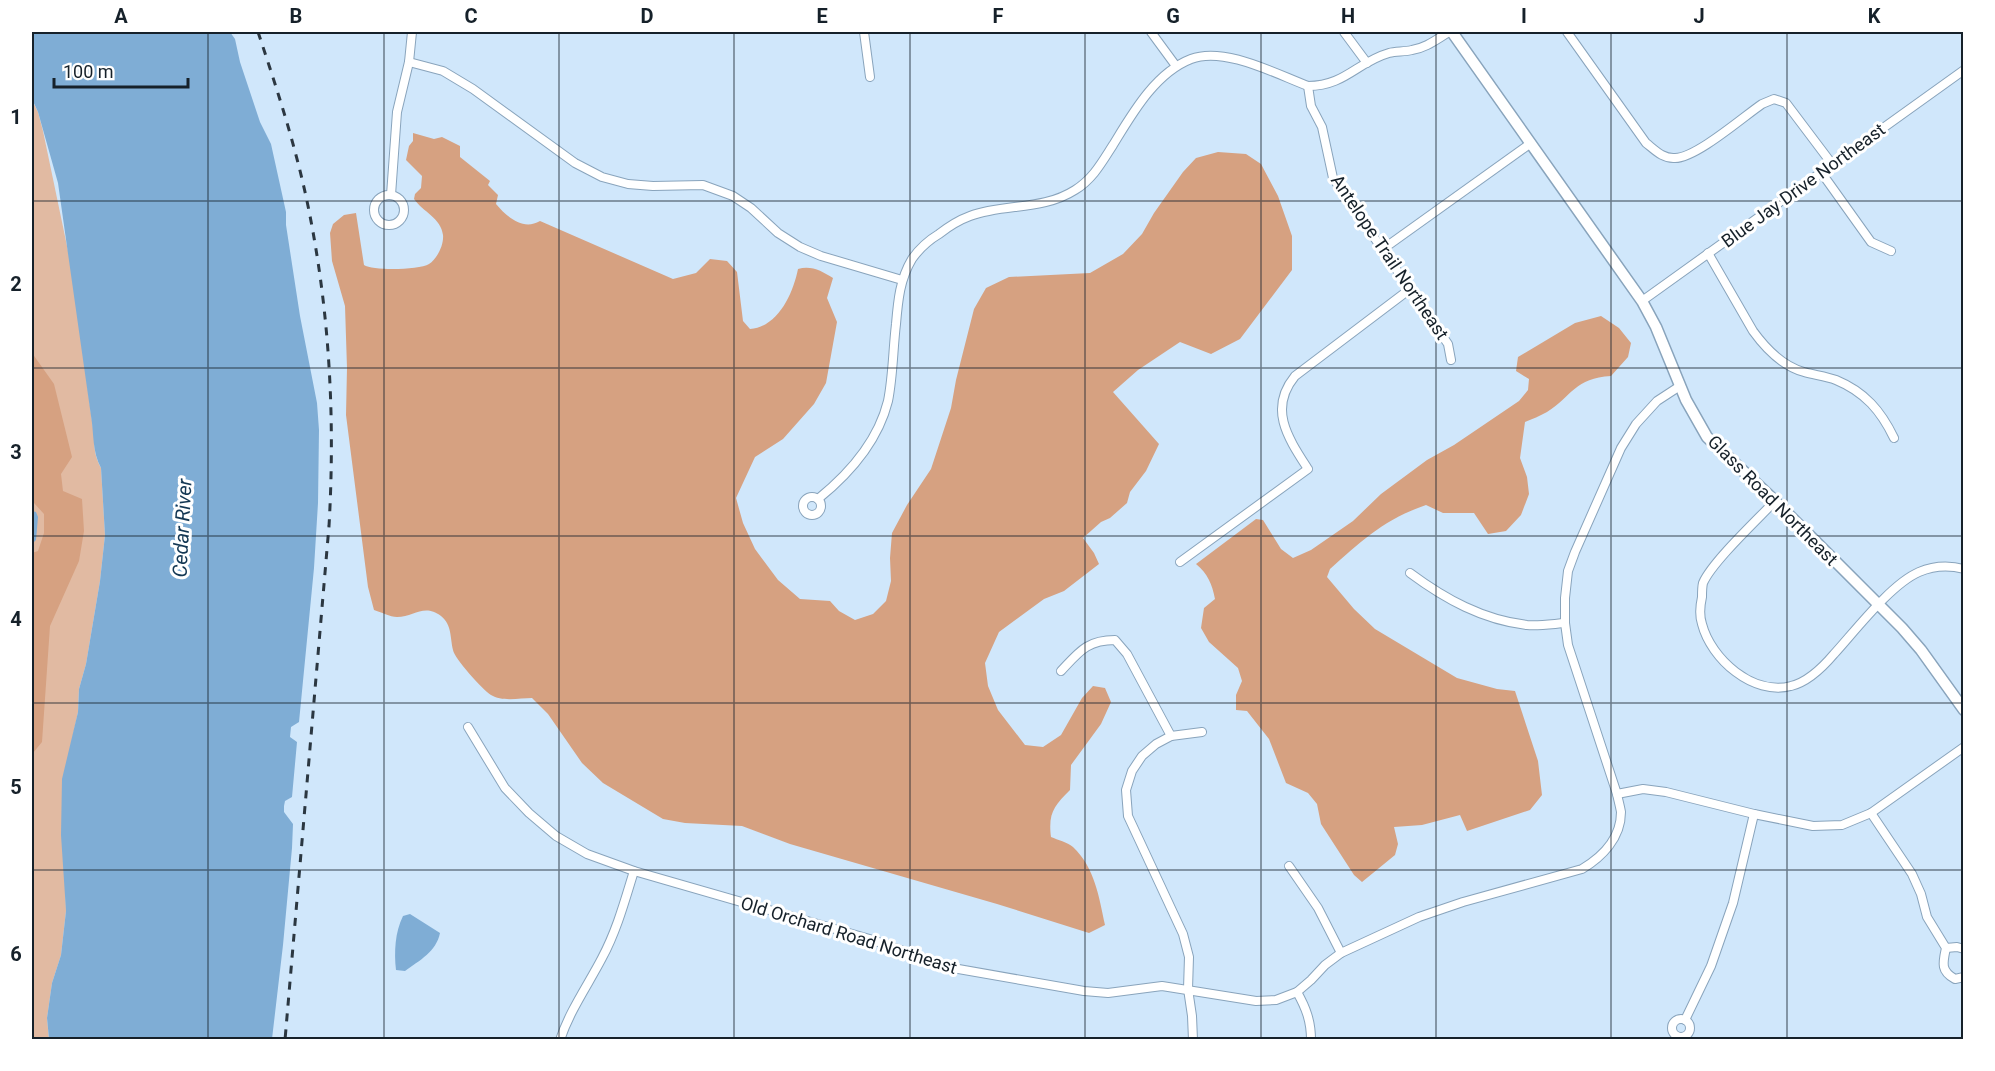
<svg xmlns="http://www.w3.org/2000/svg" width="1995" height="1071" font-family="Roboto,sans-serif">
<rect width="100%" height="100%" fill="#d0e7fb"/>
<path fill="#e1baa2" d="M32,100L38,112L43,131L72,270L94,436C94,448 95,457 101,468L105,535L100,581L86,664L79,689L78,712L62,786L66,911L61,955L52,983L47,1018L49,1040L32,1039Z"/>
<g fill="#d6a181">
<path d="M413,133L434,139L442,137L460,146V157L490,181L488,185L498,195L496,204C507,217 523,231 540,221L673,279L696,273L710,259L727,261L737,272L743,321L750,329C778,327 793,294 798,269C811,265 822,271 833,278L827,298L837,322L826,383L814,404L783,439L755,457L736,498L743,523L755,549L778,580L800,599L830,601L839,611L855,620L873,614L886,601L891,581L890,558L892,533L907,505L931,469L951,408L956,380L974,309L986,288L1009,277L1090,273L1123,254L1142,234L1154,213L1183,172L1196,158L1218,152L1246,154L1261,164L1278,196L1292,236V270L1240,339L1211,354L1180,342L1138,370L1113,392L1159,444L1146,471L1130,492L1127,503L1110,518L1101,522L1083,538L1094,553L1099,564L1064,591L1044,599L999,632L985,663L988,686L998,710L1025,745L1043,747L1061,735L1082,698L1093,686L1105,688L1111,702L1101,724L1071,765L1070,790C1054,806 1048,813 1051,837C1058,840 1067,842 1073,847C1095,868 1099,897 1105,925L1089,933L997,904L790,844L742,826L685,823L663,819L603,783L582,763L548,714L532,698C520,698 502,702 491,695C483,690 454,658 453,650C450,637 452,625 441,616C424,603 414,617 397,617C390,617 381,612 374,610L368,587L346,415L347,368L345,306L332,261L330,233L333,224L344,215L356,213L364,265C373,271 419,270 429,264C437,259 444,245 443,235C441,218 423,212 414,199L415,194L421,188L422,176L406,160L409,146L413,141Z"/>
<path d="M1601,316L1619,328L1631,343L1628,357L1611,376C1575,378 1572,396 1547,412C1540,416 1532,419 1525,422L1520,458L1527,477L1529,494L1521,515L1506,531L1488,534L1474,513H1443L1426,505C1385,519 1361,541 1330,569L1327,577L1354,609L1375,629L1457,678L1497,689L1515,691L1538,761L1542,795L1530,810L1467,831L1460,815L1422,825L1394,827L1398,844L1395,855L1362,882L1354,875L1321,824L1317,804L1308,793L1286,783L1269,739L1247,711L1236,710V695L1242,681L1238,668L1209,642L1201,628L1204,608L1215,599C1212,584 1208,574 1196,564L1256,519L1263,520L1281,549L1293,558L1311,550L1353,521L1381,494L1427,460L1454,445L1519,401L1528,390L1529,379L1516,371L1518,357L1575,323Z"/>
<polygon points="32,353 54,384 72,457 61,474 63,491 82,499 84,531 79,561 50,626 42,742 33,753 32,751 32,553 38,551 44,533 44,514 34,503 32,504"/>
</g>
<g fill="#7fadd5">
<path d="M32,32H230L235,39L240,62L260,122L271,144L286,212V225L300,316L317,403L319,430L318,503L314,568L299,722L291,727L290,737L297,742L292,797L285,801L284,806V812L293,824L292,848L283,945L272,1039H49L47,1018L52,983L61,955L66,911L61,835L62,779L78,712L79,689L86,664L100,581L105,535L101,468C92,452 94,433 91,416L58,183L38,112L32,99Z"/>
<polygon points="32,511 36,512 38,517 36,540 32,544"/>
<path d="M410,914L440,933C436,952 420,960 405,971L396,970C394,952 395,932 403,916Z"/>
</g>
<g fill="none" stroke-linecap="round" stroke-linejoin="round">
<defs>
<g id="minor">
<polyline points="864,32 870,77"/>
<polyline points="1151,32 1176,66"/>
<polyline points="1344,32 1367,63"/>
<path d="M1567,32L1646,143C1655,150 1663,159 1675,158C1696,158 1743,117 1762,104L1774,99L1786,103L1832,164"/>
<polyline points="409,62 443,71 473,89 575,163 602,177 628,184 653,186 703,185 733,196 751,208 778,233 800,247 821,256 902,280"/>
<polyline points="1308,86 1311,106 1322,127 1333,178 1448,344 1451,360"/>
<polyline points="1821,172 1871,242 1891,251"/>
<circle cx="389" cy="210" r="15"/>
<polyline points="391,195 397,112 409,62 412,32"/>
<polyline points="1383,249 1531,143"/>
<path d="M1708,253L1753,331C1766,349 1782,366 1804,372C1814,375 1826,376 1836,380C1865,392 1881,411 1894,438"/>
<polyline points="1642,301 1964,70"/>
<circle cx="812" cy="506" r="9"/>
<path d="M818,499C849,474 878,441 888,401C893,376 893,349 896,324C898,300 900,279 912,259C919,249 929,240 939,234C948,227 959,220 970,216C1005,203 1042,211 1075,190C1093,179 1102,162 1113,145C1132,114 1155,73 1191,59C1224,46 1276,74 1308,86C1345,86 1357,62 1389,53C1396,51 1404,52 1412,50C1426,48 1437,39 1449,32"/>
<path d="M1775,501C1758,519 1712,562 1703,583C1702,587 1702,593 1702,597C1700,606 1699,615 1702,624C1711,659 1753,696 1791,686C1808,682 1823,667 1834,654C1855,631 1891,584 1919,572C1933,566 1949,565 1964,569"/>
<path d="M1180,562L1308,469C1288,438 1268,409 1295,376L1410,289"/>
<path d="M1410,573C1445,599 1483,620 1527,625C1539,626 1552,624 1565,623"/>
<path d="M1061,671C1079,652 1087,640 1115,640L1127,654L1171,736"/>
<path d="M468,727L505,788L529,813L556,836L587,854L634,871L873,940L947,967L1084,991L1108,993L1162,986L1256,1001L1276,1000L1297,992L1311,980L1325,965L1341,953L1419,917L1463,902L1582,869C1602,857 1621,838 1621,812C1620,806 1618,799 1617,794L1568,645L1565,623V598L1568,571L1575,552L1621,448L1636,424L1657,401L1680,386"/>
<polyline points="1617,794 1643,789 1666,792 1754,814 1813,826 1842,825 1871,813 1964,747"/>
<path d="M1871,813L1912,874L1921,894L1927,917L1946,948C1943,962 1940,971 1955,979L1964,977"/>
<polyline points="1289,866 1318,908 1341,953"/>
<polyline points="1946,948 1957,947 1964,949"/>
<path d="M1297,992C1306,1008 1311,1021 1311,1040"/>
<circle cx="1681" cy="1028" r="9"/>
<polyline points="1685,1020 1711,966 1733,903 1754,814"/>
<path d="M560,1040C570,1010 588,985 602,958C617,930 625,900 634,871"/>
<polyline points="1193,1040 1192,1016 1188,989 1189,957 1183,934 1128,816 1126,790 1132,771 1142,756 1156,744 1171,736 1202,732"/>
</g>
<polyline id="tertiary" points="1452,32 1642,301 1656,327 1686,400 1707,437 1775,501 1902,628 1921,650 1964,710"/>
</defs>
<use href="#minor" stroke="#89a4bc" stroke-width="10"/>
<use href="#tertiary" stroke="#89a4bc" stroke-width="13"/>
<use href="#minor" stroke="#fff" stroke-width="8"/>
<use href="#tertiary" stroke="#fff" stroke-width="10"/>
<path stroke="#2b3741" stroke-width="3" stroke-dasharray="8 8" stroke-linecap="butt" d="M258,32C278,92 298,153 310,216C330,318 335,422 329,526L285,1040"/>
</g>
<path fill="none" stroke="#16212a" stroke-width="1.5" stroke-opacity="0.55" d="M208,32V1040M384,32V1040M559,32V1040M734,32V1040M910,32V1040M1085,32V1040M1261,32V1040M1436,32V1040M1611,32V1040M1787,32V1040M32,201H1964M32,368H1964M32,536H1964M32,703H1964M32,870H1964"/>
<g text-anchor="middle" dominant-baseline="central" stroke-width="6" stroke-linejoin="round" paint-order="stroke">
<g font-size="18" fill="#16212a" stroke="#fff">
<text transform="translate(1803 185) rotate(-36)">Blue Jay Drive Northeast</text>
<text transform="translate(1390 257) rotate(56)">Antelope Trail Northeast</text>
<text transform="translate(1773 500) rotate(45)">Glass Road Northeast</text>
<text transform="translate(849 935) rotate(17)">Old Orchard Road Northeast</text>
</g>
<g font-size="20" font-style="italic" fill="#133753" stroke="#fff">
<text transform="translate(182 528) rotate(-87)">Cedar River</text>
</g>
</g>
<rect width="1995" height="1071" fill="none" stroke="#ffffff" stroke-width="66"/>
<path d="M54 78v9h134v-9" fill="none" stroke="#16212a" stroke-width="3"/>
<text x="63" y="78" font-size="18" fill="#16212a" stroke="#ffffff" stroke-width="4.5" paint-order="stroke">100 m</text>
<rect x="33" y="33" width="1929" height="1005" fill="none" stroke="#16212a" stroke-width="2"/>
<g font-size="20" text-anchor="middle" font-weight="bold" fill="#16212a">
<text x="121" y="23">A</text>
<text x="296" y="23">B</text>
<text x="471" y="23">C</text>
<text x="647" y="23">D</text>
<text x="822" y="23">E</text>
<text x="998" y="23">F</text>
<text x="1173" y="23">G</text>
<text x="1348" y="23">H</text>
<text x="1524" y="23">I</text>
<text x="1699" y="23">J</text>
<text x="1874" y="23">K</text>
<text x="16" y="124">1</text>
<text x="16" y="291">2</text>
<text x="16" y="459">3</text>
<text x="16" y="626">4</text>
<text x="16" y="794">5</text>
<text x="16" y="961">6</text>
</g>
</svg>
